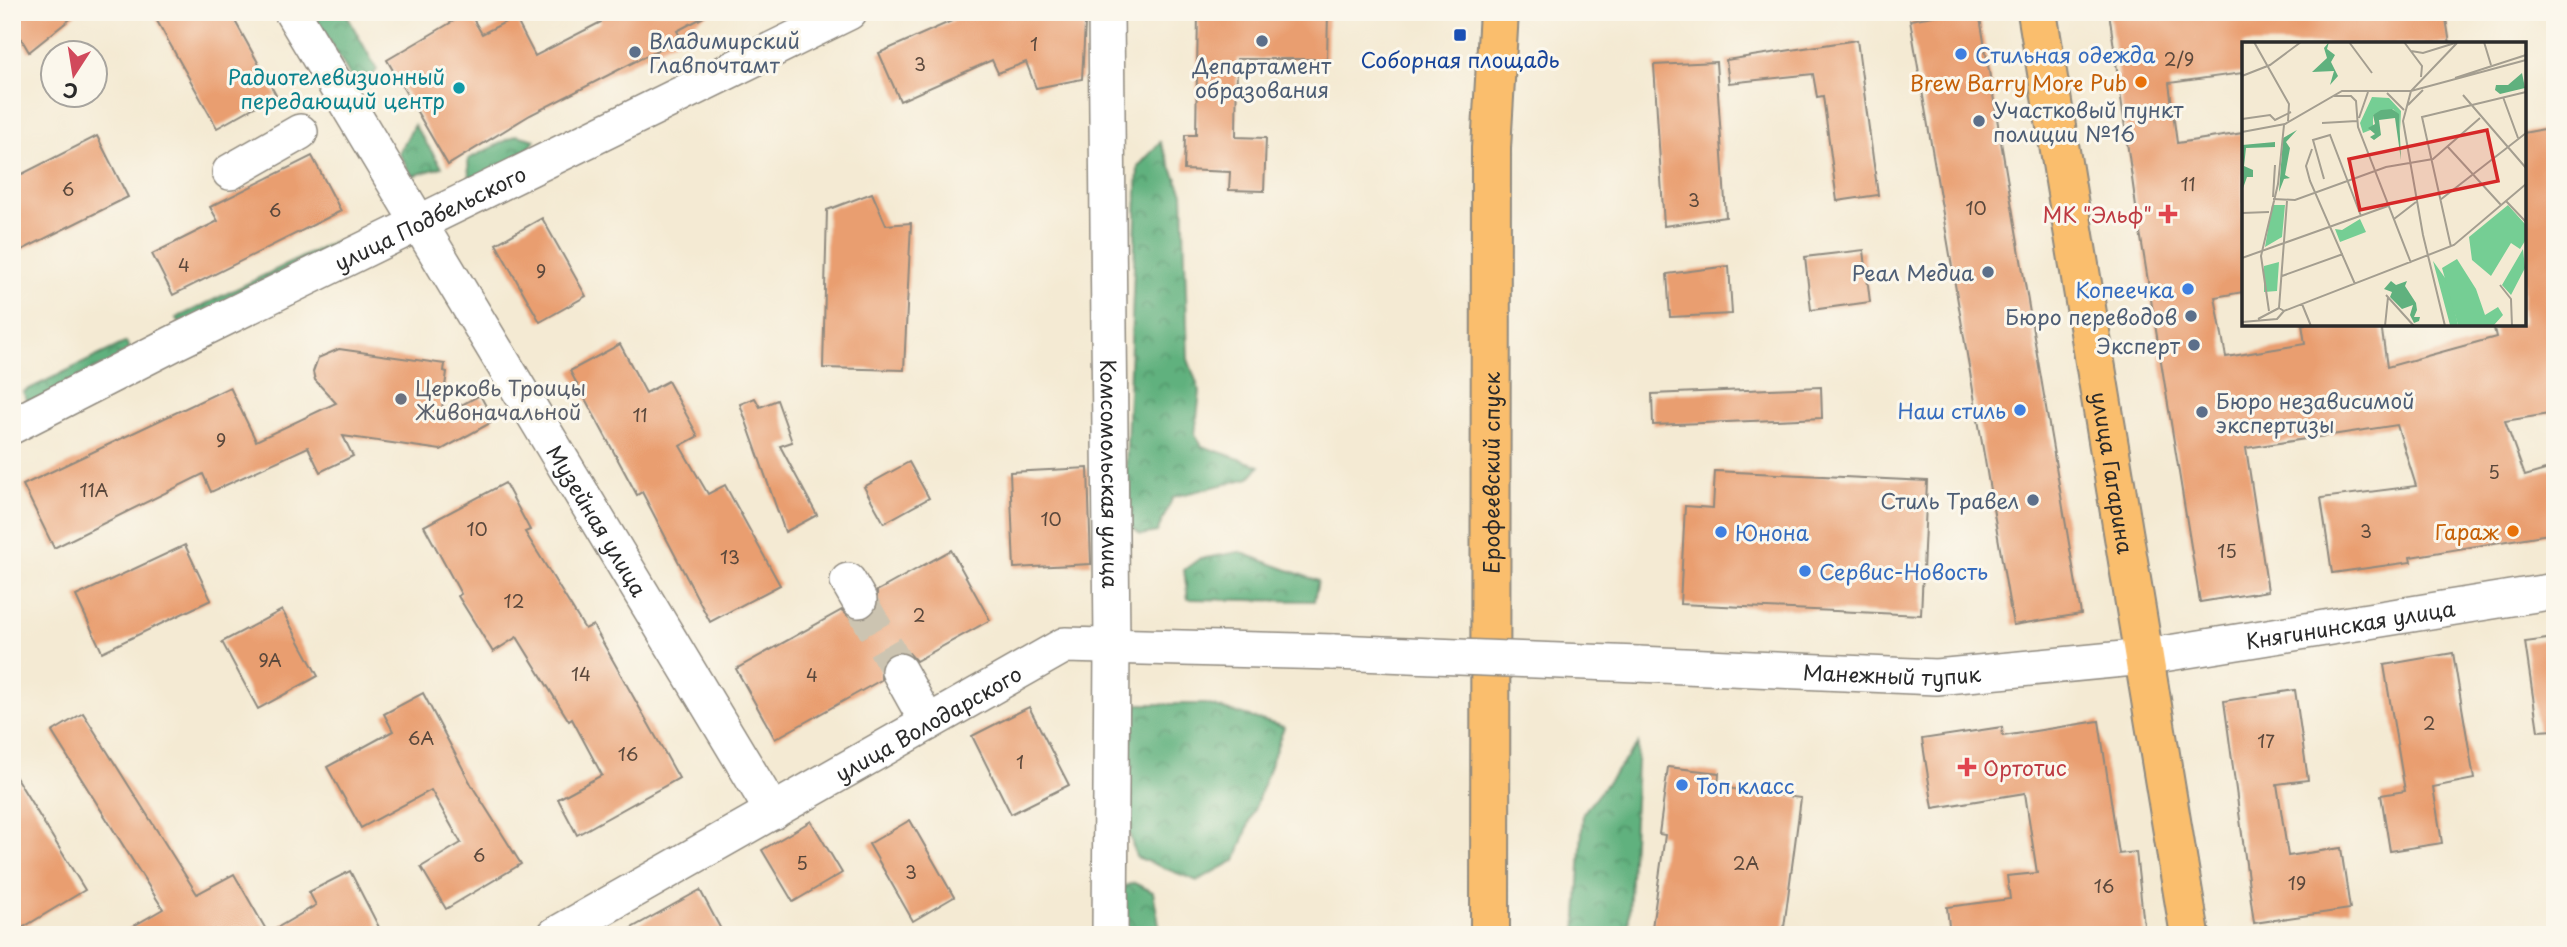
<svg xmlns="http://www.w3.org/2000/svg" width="2567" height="947" font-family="'Playpen Sans',sans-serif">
<defs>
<pattern id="forest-crowns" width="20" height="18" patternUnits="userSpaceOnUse" patternTransform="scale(1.75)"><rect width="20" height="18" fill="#60b17e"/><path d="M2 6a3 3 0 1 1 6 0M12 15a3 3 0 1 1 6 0" fill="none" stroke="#4f9067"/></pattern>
</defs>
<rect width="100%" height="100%" fill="#fbf7ec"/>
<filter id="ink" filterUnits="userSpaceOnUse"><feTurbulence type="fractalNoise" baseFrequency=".0143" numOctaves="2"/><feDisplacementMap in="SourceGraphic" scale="14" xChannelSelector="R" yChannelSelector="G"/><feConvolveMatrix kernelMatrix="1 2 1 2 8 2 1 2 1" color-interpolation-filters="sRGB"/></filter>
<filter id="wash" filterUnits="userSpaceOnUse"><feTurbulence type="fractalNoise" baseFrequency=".00686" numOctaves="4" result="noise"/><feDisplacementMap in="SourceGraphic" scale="28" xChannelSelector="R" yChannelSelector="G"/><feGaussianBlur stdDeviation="1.57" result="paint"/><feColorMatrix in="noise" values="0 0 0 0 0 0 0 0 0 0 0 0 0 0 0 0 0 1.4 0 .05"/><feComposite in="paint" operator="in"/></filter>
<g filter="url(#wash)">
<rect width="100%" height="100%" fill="#f4ead3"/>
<g fill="url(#forest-crowns)" stroke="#466e54" stroke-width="2">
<polygon points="313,12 345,12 377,70 366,83 355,84"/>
<polygon points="414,125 442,167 412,176 399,153"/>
<path d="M517,135L535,140C525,159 490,179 469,176L468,159Z"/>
<polygon points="1160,142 1183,193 1188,359 1200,392 1195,435 1202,446 1260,466 1249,478 1173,497 1157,532 1141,535 1124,520 1138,167"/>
<polygon points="335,241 341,254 185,330 176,318"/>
<polygon points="126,342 133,356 30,407 23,392"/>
<polygon points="1239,552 1318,581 1314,601 1188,599 1184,570 1199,559"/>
<polygon points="1136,704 1206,704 1284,727 1236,860 1197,881 1136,857 1121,804"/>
<polygon points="1638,744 1628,935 1576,935 1583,813"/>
<polygon points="1134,883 1153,892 1161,935 1118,935 1124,886"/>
</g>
<g id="blocks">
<g fill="#e99e70">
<polygon points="12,12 79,12 29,52 12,23"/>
<polygon points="152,12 230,12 276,95 217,128"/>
<polygon points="469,12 482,34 515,17 535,56 601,22 596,12 713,12 677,31 681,38 530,115 448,165 387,60"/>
<polygon points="972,12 1078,12 1085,24 1082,79 1036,88 1026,62 998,73 992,60 900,101 879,53"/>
<polygon points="1198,12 1328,12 1327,59 1237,59 1236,137 1266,138 1264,191 1229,190 1230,172 1184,170 1185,135 1196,135"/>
<polygon points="1956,12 1979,12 2081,614 2013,625 1910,20"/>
<polygon points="2109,12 2445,12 2450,44 2243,44 2243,73 2169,83 2177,143 2243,133 2243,292 2215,297 2226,357 2305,344 2302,324 2381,324 2387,367 2496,337 2493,324 2523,324 2523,133 2555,127 2555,413 2505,421 2525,476 2555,467 2555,533 2410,557 2411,562 2332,573 2321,498 2416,486 2397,425 2246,448 2268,591 2200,602 2136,207"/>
<polygon points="1857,40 1878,195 1837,201 1823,96 1817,97 1813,74 1729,83 1726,60"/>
<polygon points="1716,62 1726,217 1664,226 1654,65"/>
<polygon points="97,136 128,197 12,255 12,179"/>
<polygon points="312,156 341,211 173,295 152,254 218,221 210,207"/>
<polygon points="872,193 886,225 911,223 904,370 823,368 827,210"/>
<polygon points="542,218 586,296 540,322 496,244"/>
<polygon points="1864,250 1870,302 1811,310 1805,257"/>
<polygon points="1729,266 1732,314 1670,317 1667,274"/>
<polygon points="620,344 646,393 668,381 698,436 680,446 708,494 725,485 780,585 710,622 642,492 637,495 570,371"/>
<polygon points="339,349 445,364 444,371 447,372 441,416 480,395 494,421 441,450 343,436 353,456 320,472 308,447 211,492 203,474 54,548 23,485 230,387 256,441 336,403 315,380 313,372 318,358"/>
<polygon points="1821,387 1822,418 1653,425 1652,394"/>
<polygon points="755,398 760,407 777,400 792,442 780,446 817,515 785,532 740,404"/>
<polygon points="909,462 929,498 884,523 864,487"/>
<polygon points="1088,468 1091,564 1014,568 1010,472"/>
<polygon points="1715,471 1927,481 1921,615 1680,604 1685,506 1713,508"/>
<polygon points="505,483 530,530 525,532 585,629 593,625 679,778 577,835 558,799 602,775 572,719 569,721 517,637 493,652 458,596 461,594 424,526"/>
<polygon points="185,545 211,600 102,652 76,596"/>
<polygon points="951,550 990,620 916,661 909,653 890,653 881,661 881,680 775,739 736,669 842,610 850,618 868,618 877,609 877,591"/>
<polygon points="282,610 318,676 258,709 222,642"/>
<polygon points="2555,638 2555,730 2538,731 2525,642"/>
<polygon points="2453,653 2474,779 2433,787 2442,843 2390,851 2381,795 2405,791 2384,665"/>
<polygon points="2295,690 2308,780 2277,784 2288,856 2341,848 2350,909 2254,923 2224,701"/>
<polygon points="423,693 472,786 521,864 446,909 421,867 461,843 431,790 361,828 327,767 393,731 384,714"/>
<polygon points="1029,707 1069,785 1011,814 972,736"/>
<polygon points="83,713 197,894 234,874 268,933 316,905 309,892 350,871 383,935 118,935 163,909 52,732"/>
<polygon points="2099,721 2119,854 2136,852 2145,935 2058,935 2057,931 2028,935 1950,935 1947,907 2010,899 2007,876 2037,873 2025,793 1933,808 1922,739 2002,727 2003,736"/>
<polygon points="1668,767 1719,773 1718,787 1801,798 1783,935 1651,935 1665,835 1659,834"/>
<polygon points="12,771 85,890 12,934"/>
<polygon points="910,820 954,897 913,921 869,844"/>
<polygon points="811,821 842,873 793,902 762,850"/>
<polygon points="700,890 724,935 619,935"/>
</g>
</g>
</g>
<g filter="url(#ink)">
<use href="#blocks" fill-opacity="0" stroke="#908a7f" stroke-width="2"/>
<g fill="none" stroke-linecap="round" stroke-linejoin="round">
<polyline stroke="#ccc4b1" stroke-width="35" stroke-dasharray="35 18" stroke-linecap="butt" points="859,600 899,671"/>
<defs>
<g id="minor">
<path id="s1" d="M292,12L773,812"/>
<path id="s2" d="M1106,12L1112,644L1110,935"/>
<polyline points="230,172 300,132"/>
<path id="s3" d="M12,426L176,342L849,12"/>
<polyline points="848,581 859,600"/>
<path id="s4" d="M1638,664L1936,677L2144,657L2555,591"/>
<polyline points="899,671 928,723"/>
<path id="s5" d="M555,935L1065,645L1334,652"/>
</g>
<g id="major">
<path id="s6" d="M2037,12L2190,935"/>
<path id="s7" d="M1490,935L1491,148L1499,12"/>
</g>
</defs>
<use href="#minor" stroke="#908a7f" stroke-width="38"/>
<use href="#major" stroke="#908a7f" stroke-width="42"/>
<use href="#minor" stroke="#fff" stroke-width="35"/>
<use href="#major" stroke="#fabe6d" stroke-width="38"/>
<defs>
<polyline id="minor-bridge" points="1334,652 1638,664"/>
</defs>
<use href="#minor-bridge" stroke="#908a7f" stroke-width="38" stroke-linecap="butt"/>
<use href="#minor-bridge" stroke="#fff" stroke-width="35"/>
</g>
</g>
<rect fill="#1a4fb4" stroke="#fbf7ec" stroke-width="2.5" x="1453" y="28" width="14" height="14" rx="3.5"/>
<g fill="#5c6f8a" stroke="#fbf7ec" stroke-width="2.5">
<circle cx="1262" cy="41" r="7"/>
<circle cx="635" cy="52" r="7"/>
<circle cx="1979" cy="121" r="7"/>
<circle cx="1988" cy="272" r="7"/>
<circle cx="2191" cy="316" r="7"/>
<circle cx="2194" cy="345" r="7"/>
<circle cx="2202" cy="412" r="7"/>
<circle cx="2033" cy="500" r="7"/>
</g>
<g fill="#3f7fe0" stroke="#fbf7ec" stroke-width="2.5">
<circle cx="1961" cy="54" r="7"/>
<circle cx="2188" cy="289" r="7"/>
<circle cx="2020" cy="410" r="7"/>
<circle cx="1721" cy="532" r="7"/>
<circle cx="1805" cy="571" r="7"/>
<circle cx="1682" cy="785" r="7"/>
</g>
<g fill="#e8710a" stroke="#fbf7ec" stroke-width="2.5">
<circle cx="2141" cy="82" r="7"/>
<circle cx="2513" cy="531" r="7"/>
</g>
<circle fill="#0f9aa8" stroke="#fbf7ec" stroke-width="2.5" cx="459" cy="88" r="7"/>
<g fill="#e0444e" stroke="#fbf7ec" stroke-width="2.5">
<path d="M2164.5 203.5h7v7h7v7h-7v7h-7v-7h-7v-7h7z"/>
<path d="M1963.5 756.5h7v7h7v7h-7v7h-7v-7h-7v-7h7z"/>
</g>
<circle fill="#6b7280" stroke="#fbf7ec" stroke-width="2.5" cx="401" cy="399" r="7"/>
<g text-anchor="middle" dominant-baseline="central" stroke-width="6" stroke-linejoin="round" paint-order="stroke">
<g font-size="18" fill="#5a483c">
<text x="1034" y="43">1</text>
<text x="2179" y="58">2/9</text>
<text x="920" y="63">3</text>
<text x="2188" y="183">11</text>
<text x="68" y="188">6</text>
<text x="1694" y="199">3</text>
<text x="1976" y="207">10</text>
<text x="275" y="209">6</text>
<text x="184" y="264">4</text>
<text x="541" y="270">9</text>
<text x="640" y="414">11</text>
<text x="221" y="439">9</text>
<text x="2494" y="471">5</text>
<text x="94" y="489">11А</text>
<text x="1051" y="518">10</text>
<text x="477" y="528">10</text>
<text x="2366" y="530">3</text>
<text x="2227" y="550">15</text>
<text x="730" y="556">13</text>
<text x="514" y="600">12</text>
<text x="919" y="614">2</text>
<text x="270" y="659">9А</text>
<text x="581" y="673">14</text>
<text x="812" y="674">4</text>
<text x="2429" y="722">2</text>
<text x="421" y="737">6А</text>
<text x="2266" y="740">17</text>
<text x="628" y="753">16</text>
<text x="1020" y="761">1</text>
<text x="479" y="854">6</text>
<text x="802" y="862">5</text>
<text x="1746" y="862">2А</text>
<text x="911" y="871">3</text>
<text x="2297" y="882">19</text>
<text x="2104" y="885">16</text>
</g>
<g font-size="21" fill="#4e5e75" stroke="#fbf7ec" text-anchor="end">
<text x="649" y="40" text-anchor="start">Владимирский<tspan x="649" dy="24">Главпочтамт</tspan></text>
<text x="1262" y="65" text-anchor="middle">Департамент<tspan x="1262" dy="24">образования</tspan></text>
<text x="1993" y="109" text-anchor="start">Участковый пункт<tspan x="1993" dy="24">полиции №16</tspan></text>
<text x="1974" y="272">Реал Медиа</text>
<text x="2177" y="316">Бюро переводов</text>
<text x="2180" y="345">Эксперт</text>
<text x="2216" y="400" text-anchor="start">Бюро независимой<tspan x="2216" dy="24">экспертизы</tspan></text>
<text x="2019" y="500">Стиль Травел</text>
</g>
<g font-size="21" fill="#366cbe" stroke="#fbf7ec" text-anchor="start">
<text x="1975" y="54">Стильная одежда</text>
<text x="2174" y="289" text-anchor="end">Копеечка</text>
<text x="2006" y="410" text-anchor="end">Наш стиль</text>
<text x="1735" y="532">Юнона</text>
<text x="1819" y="571">Сервис-Новость</text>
<text x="1696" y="785">Топ класс</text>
</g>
<g font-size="21" fill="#164399" stroke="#fbf7ec">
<text x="1460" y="59">Соборная площадь</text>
</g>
<g font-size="21" fill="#0d838f" stroke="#fbf7ec" text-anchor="end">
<text x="445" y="76">Радиотелевизионный<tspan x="445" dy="24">передающий центр</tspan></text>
</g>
<g font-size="21" fill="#c56008" stroke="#fbf7ec" text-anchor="end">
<text x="2127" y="82">Brew Barry More Pub</text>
<text x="2499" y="531">Гараж</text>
</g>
<g font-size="21" fill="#be3a42" stroke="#fbf7ec" text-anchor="end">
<text x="2152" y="214">МК "Эльф"</text>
<text x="1983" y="767" text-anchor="start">Ортотис</text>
</g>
<g font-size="21" fill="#2b2b2b" stroke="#fbf7ec">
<text stroke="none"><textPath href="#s3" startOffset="467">улица Подбельского</textPath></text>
<text stroke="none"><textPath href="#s2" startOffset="462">Комсомольская улица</textPath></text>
<text stroke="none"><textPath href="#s7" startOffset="462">Ерофеевский спуск</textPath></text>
<text stroke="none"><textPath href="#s6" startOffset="467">улица Гагарина</textPath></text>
<text stroke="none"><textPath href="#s1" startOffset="593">Музейная улица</textPath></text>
<text stroke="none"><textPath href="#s4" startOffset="716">Княгининская улица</textPath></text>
<text stroke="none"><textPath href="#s4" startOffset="254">Манежный тупик</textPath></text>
<text stroke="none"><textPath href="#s5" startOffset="429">улица Володарского</textPath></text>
</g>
<g font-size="21" fill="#5b616d" stroke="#fbf7ec" text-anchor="start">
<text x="415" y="387">Церковь Троицы<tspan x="415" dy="24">Живоначальной</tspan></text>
</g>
</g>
<g transform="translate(2242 42)">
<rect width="284" height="284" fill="#f4ead3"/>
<path d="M130,55L147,56L159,69L158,89L157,74L151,67L131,73V87L121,91L118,81ZM281,207L283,226L269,253L260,243ZM191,219L206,240L216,283H208Z" fill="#75ce94"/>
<path d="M87,0L85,7L93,13L89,20L96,34L88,43L92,29L70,30L85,16L82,6ZM280,31L283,46L258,52L253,48L254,43H266ZM139,68L150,67L157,72L159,118L153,76L137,78L139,93L132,98L128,95L133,92L126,86L133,82L131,73ZM55,88L44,100L48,106L43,133L48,136L42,137L37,150L41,96ZM33,100V105L4,106L2,124L11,128V135H5L0,149V103ZM149,239L154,243L165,239L163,244L174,261L175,268L172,275H178L177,279L172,281L168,273L171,263L160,267L148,255L150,250L142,247Z" fill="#60b17e"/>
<path d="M30,163H43L40,195L23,205ZM266,163L283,182V199L278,207L269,201L249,234L230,218L227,195ZM118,177L124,190L98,200L93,187L100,188ZM215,217L234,247L243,273L256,265L261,273L252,283H216L200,226ZM37,220L35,249L22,250V224Z" fill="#75ce94"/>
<path fill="none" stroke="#a49e90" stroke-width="2" d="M12,0L47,62L46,79M107,0L130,31M162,0L180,24L179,35M242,0L249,23M169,9L181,11L213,1M0,34L28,23L59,0M213,36L284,13M145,51L162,68M221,53L284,126M92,54H109L114,59L116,85L169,221M261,55L276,96M166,63L181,48M117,76L126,50M0,77L28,73L33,78L49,70M80,81L115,79M0,90L43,82L100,49H169L284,18M205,104L259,163M70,107L64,124L68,139L113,242M82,137L71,98L88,93L119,174M31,155L33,123M31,157L53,158L144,125L191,117L238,76M198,158L284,91M264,159L284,180M0,171L27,170M152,177L174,160M209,205L180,75L284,50M0,216L146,164M40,234L101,212M258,243L269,257L270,284M144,253L172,284M60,262L69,284M37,266L45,159M37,266L42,269L212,203L284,142M27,269L19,214L36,142L42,83M16,277L37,266M0,280L35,277L42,269M143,284L146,255M203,284L181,193L161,79L169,49L215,1"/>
<path fill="#d62828" fill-opacity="0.15" stroke="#d62828" stroke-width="3.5" d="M245,88L256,139L118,168L107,117Z"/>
<rect width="284" height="284" fill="none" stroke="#2b2b2b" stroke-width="3.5"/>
</g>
<rect width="2567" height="947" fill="none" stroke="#fbf7ec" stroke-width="42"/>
<g transform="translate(74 74) rotate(192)"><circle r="33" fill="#fbf7ec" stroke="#a8a59f" stroke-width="2"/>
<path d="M0-5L12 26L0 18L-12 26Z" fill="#d1495b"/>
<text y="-10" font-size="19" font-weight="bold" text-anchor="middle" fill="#2b2b2b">С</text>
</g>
</svg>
